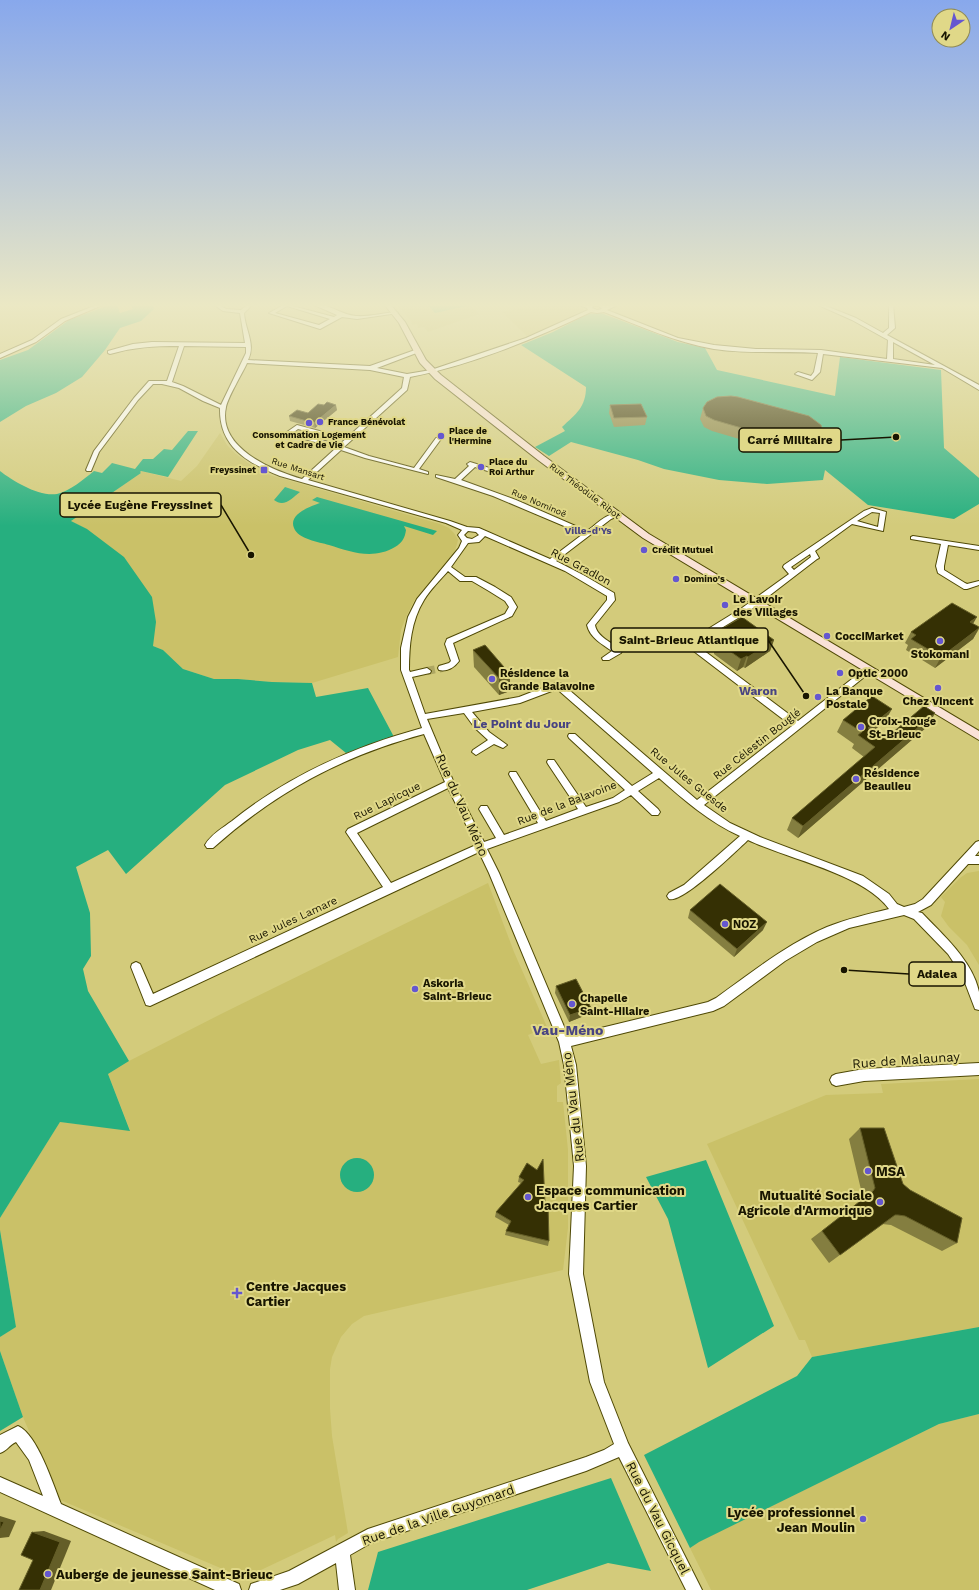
<svg xmlns="http://www.w3.org/2000/svg" width="979" height="1590" font-family="'Work Sans',sans-serif">
<rect width="100%" height="100%" fill="#d3cb7b"/>
<g fill="#cac168">
<polygon points="396,304 469,304 479,314 428,332 424,327 418,328 417,324 412,325 411,321"/>
<polygon points="547,304 571,304 581,306 583,310 549,327 527,336 502,312"/>
<polygon points="220,433 227,445 236,454 255,468 270,475 440,524 449,528 454,533 458,540 455,551 414,601 406,617 401,630 398,657 312,683 272,682 238,679 214,679 183,669 163,650 153,646 86,529 71,521 141,473 139,472 141,471 181,481 197,466"/>
<polygon points="979,871 979,965 967,945 949,927 941,916 945,902 941,897 960,878 967,873"/>
<polygon points="488,883 514,952 547,1027 528,1035 541,1064 559,1060 561,1083 557,1086 557,1102 563,1102 568,1150 568,1228 563,1270 364,1316 352,1324 341,1337 332,1357 330,1369 330,1409 332,1436 348,1533 338,1539 336,1542 335,1535 244,1578 58,1499 23,1417 0,1351 0,1337 16,1327 0,1230 0,1218 60,1122 130,1130 108,1074 129,1061 221,1014"/>
<polygon points="979,1079 979,1327 812,1357 805,1340 799,1340 707,1144 826,1095 883,1093 881,1084"/>
<polygon points="979,1414 979,1590 711,1590 690,1548 698,1542 939,1424"/>
</g>
<g fill="#26af7f">
<polygon points="112,304 117,304 120,313 133,309 130,304 153,304 154,309 141,321 120,328 105,350 82,377 56,393 26,406 0,422 0,360 28,350 69,320"/>
<polygon points="427,304 469,304 471,305 435,313"/>
<path d="M601,313L678,342L705,348L717,370L835,396L840,357L941,370L944,448L979,478V504L954,519L868,505L825,470L823,480L767,484L719,480L664,469L638,460L571,442L549,456L535,447L565,431L562,427C576,414 586,407 586,387L521,345L553,332L588,314Z"/>
<path d="M188,431H198L168,477L141,471L140,472L141,473L71,521L87,529L124,557L152,597L156,622L153,646L163,650L183,669L214,679H238L272,682L312,683L316,697L368,688L394,737L346,753L330,740L298,750L225,785L126,874L108,850L76,867L90,913L91,956L83,969L88,991L129,1061L108,1074L130,1131L60,1122L0,1218V471C13,481 39,497 57,494C70,491 84,479 94,471L102,473L112,463L135,469L143,459H153L164,449L172,450Z"/>
<path d="M285,487L300,492C292,498 284,508 274,500Z"/>
<path d="M317,497L437,531L433,535L404,526L406,530C405,538 402,543 395,547C373,560 351,552 329,545C319,542 298,539 294,528C288,514 311,506 320,503L312,500Z"/>
<circle cx="357" cy="1175" r="17"/>
<polygon points="706,1160 774,1326 708,1368 668,1219 646,1177"/>
<polygon points="0,1230 16,1327 0,1337"/>
<polygon points="979,1327 979,1414 939,1424 699,1542 690,1548 644,1455 797,1376 812,1357"/>
<polygon points="0,1351 23,1417 0,1431"/>
<polygon points="611,1478 651,1571 608,1563 527,1590 368,1590 378,1552"/>
</g>
<g fill="none" stroke-linecap="round" stroke-linejoin="round">
<polyline stroke="#aea762" stroke-width="8" stroke-dasharray="8 4.5" stroke-linecap="butt" points="427,671 442,668"/>
<defs>
<g id="street">
<polygon points="99,304 105,304 65,321 36,342 0,358 0,354 32,340 61,319"/>
<path d="M213,304H218L226,309L241,310L248,304H253L244,313C245,330 256,344 248,360L370,366L415,350H419V352L377,368L407,374L431,370L526,338L588,310L587,308L577,304L589,305C593,302 601,303 605,306L620,304L607,310L678,338L714,345L756,349L821,350L887,359L888,340L852,320L816,304H821L856,318L883,333L889,328V304H893L895,328L887,335L979,385V390L942,368L823,354L820,372L812,380L795,374L798,372L811,376L814,372L818,353C783,351 748,354 714,349C675,342 640,326 604,312L597,313L591,312C534,339 472,365 410,377L407,390L344,447L369,456L414,468L436,438H440L441,439L419,469L428,472V474L365,458L341,450L308,480L450,521L467,527L479,528L550,559L583,534L493,496L436,477V475L455,479L469,466L467,464L470,462L496,470V472L494,473L475,467L461,480L516,500L587,531C596,525 607,512 618,514V516L611,519L556,561L585,576L614,593L615,600L595,625C597,637 612,643 621,649L622,651L621,653L609,660H603L602,658L612,651C602,644 590,638 587,625L607,600V596L565,571L485,536L479,542L468,543L451,567L465,577H476L495,587L511,597L517,607L512,616L453,643L459,661C455,667 447,672 439,670L438,668L439,666L449,663L451,661L445,644L447,639L505,614L509,607L505,601L489,591L472,581H460L448,571C440,580 430,590 424,600C411,621 409,646 409,670L410,672L427,668L431,671L430,673L412,677L425,714L519,697L555,683H561L697,800L792,726L687,646L686,644L687,642L742,608L789,574L783,567L784,565L864,511L872,508L886,512L883,531L852,524L815,551L819,558L817,559L748,612L695,644L798,721L866,668H872L873,670L704,805L730,823L760,837L863,876L889,894L897,904L904,907L915,904L923,899L976,842L979,841V851L975,856H979V864H968L931,905L918,912L922,913C942,934 973,961 979,992C979,997 979,1004 979,1010L975,1009L962,975L948,954L914,919L904,915L849,928L817,942L785,961L724,1006L713,1011L571,1046L576,1065L586,1166L583,1274L604,1382L628,1443L702,1590H686L619,1457L586,1471L371,1543L350,1555L355,1590H339L336,1563L298,1584L280,1590H249L251,1584L289,1571L368,1529L586,1457L604,1450L614,1444L590,1382L569,1274L574,1166L564,1065L559,1042L489,873L479,852L150,1006L146,1005L131,967L132,964L136,962L140,964L153,994L383,887L348,835L346,832L348,829L445,782L424,734C343,756 277,791 213,848H207L205,845C210,835 224,827 232,821C289,775 353,747 422,728L401,670V648L408,617L417,599L459,548L462,541L458,535L462,530L446,523L280,476C248,463 219,447 220,408L203,401L179,388L162,384H153L138,400L99,452L91,471H87L86,470L94,451L134,398L149,381H167L179,346C153,346 135,347 110,354L108,353V351L133,344L152,342L245,343L240,313L223,311ZM593,306H599L602,309L597,310L592,308ZM893,342L935,365L893,359ZM184,346L246,347V353L221,405L183,386L172,382ZM247,363L370,370L404,377L402,388L339,445L318,439L323,434V432L297,425L287,432V434L336,448L302,479C272,470 217,448 226,407C228,397 242,374 247,363ZM298,429L317,434L312,437L294,432ZM872,512L880,513L878,527L857,521ZM468,531L476,532L479,535L472,539L467,538L464,535ZM810,554L811,557L794,570L791,567ZM557,689L653,773L632,786L575,734H569L568,736L569,738L625,790L613,798L586,807L554,760H548L547,762L548,764L578,809L546,821L516,772H510L509,774L510,776L538,823L504,835L487,806H481L479,809L496,838L484,842L454,783L427,719L464,713L475,728L488,740L473,750L472,752L476,755L494,744L503,748L507,745L489,732L472,712L520,703ZM659,778C684,800 709,822 740,836L684,885L669,893L667,896L669,899C682,904 736,851 748,840C788,859 864,874 889,909C868,914 847,919 827,927C787,944 751,973 716,998L708,1002L568,1036L499,873L487,849L619,802L631,795L652,815H658L660,812L658,809L638,791ZM448,788L476,845L391,883L357,833Z"/>
<path d="M285,304L334,317L337,315L312,304C326,302 341,315 356,316C368,317 383,313 396,312L398,313L357,319L342,317L320,329L269,313ZM287,306L330,319L319,325L275,313Z"/>
<polygon points="913,536 979,546 979,550 948,545 944,566 944,570 965,583 967,584 979,581 979,585 967,589 964,589 938,573 936,566 941,544 911,539 911,537"/>
<polygon points="979,1063 979,1075 864,1081 836,1086 832,1084 830,1080 832,1076 836,1074 864,1069"/>
<path d="M18,1426C37,1434 53,1484 61,1504L239,1584L241,1590H215L0,1492V1477L43,1496L29,1460L16,1442C9,1445 7,1451 0,1453V1435Z"/>
</g>
<polygon id="secondary" points="384,304 390,304 405,322 426,360 441,375 544,456 649,534 979,731 979,740 643,538 538,460 435,379 420,363 399,323"/>
</defs>
<use href="#street" stroke="#4f4905" stroke-width="2"/>
<use href="#secondary" stroke="#4f4905" stroke-width="2"/>
<use href="#street" fill="#fff" fill-rule="evenodd"/>
<use href="#secondary" fill="#fae2d7" fill-rule="evenodd"/>
</g>
<g fill="#847e40">
<polygon points="610,405 647,417 645,425 614,427 609,413"/>
<polygon points="703,408 818,440 814,448 803,452 787,453 712,431 704,427 700,419"/>
<polygon points="337,410 315,428 290,421 289,416 308,413"/>
<polygon points="973,624 979,627 979,629 973,639 935,668 906,650 908,645 905,643 911,632"/>
<polygon points="711,635 774,640 770,651 745,668 743,667 737,671 714,654 714,651 708,646"/>
<polygon points="473,650 510,674 510,691 499,695 474,667"/>
<polygon points="935,713 928,726 798,838 787,830 792,818 864,757 852,748 854,744 837,732 843,720 885,721 873,731 885,739"/>
<polygon points="690,910 763,930 734,957 688,918"/>
<polygon points="556,986 589,1014 569,1022 555,993"/>
<polygon points="860,1128 903,1184 957,1243 942,1251 891,1225 882,1224 829,1263 811,1239 862,1200 863,1198 849,1139"/>
<polygon points="527,1163 545,1203 549,1241 548,1246 505,1235 506,1231 509,1225 495,1217 496,1212 521,1183 518,1182 519,1177"/>
</g>
<g fill="#645e28">
<polygon points="336,405 337,410 315,428 314,423"/>
<polygon points="822,429 818,440 814,448 803,452 806,441"/>
<polygon points="977,617 970,629 970,622"/>
<polygon points="979,628 973,639 935,668 941,657"/>
<polygon points="774,640 770,651 745,668 748,657"/>
<polygon points="747,656 743,667 737,671 741,659"/>
<polygon points="510,674 510,691 499,695 499,678"/>
<polygon points="892,709 885,721 864,739 868,728"/>
<polygon points="935,713 928,726 798,838 803,826"/>
<polygon points="767,922 763,930 734,957 737,949"/>
<polygon points="591,1008 589,1014 569,1022 570,1015"/>
<polygon points="0,1516 16,1521 9,1537 0,1538"/>
<polygon points="44,1531 71,1541 51,1590 40,1590 32,1532"/>
</g>
<g fill="#353004" stroke="#645e28">
<polygon points="731,396 738,397 809,416 821,425 822,429 818,437 806,441 790,442 714,420 706,416 703,408 707,402 717,397"/>
<polygon points="327,402 336,405 314,423 289,416 297,410 308,413 318,404 324,405"/>
<polygon points="641,404 647,417 614,418 610,405"/>
<polygon points="952,603 977,617 970,622 979,627 979,628 941,657 911,639 916,635 911,632"/>
<polygon points="742,617 774,640 748,657 747,656 741,659 717,642 719,641 711,635"/>
<polygon points="485,645 510,674 499,678 473,650"/>
<polygon points="872,696 892,709 868,728 885,739 924,706 935,713 803,826 792,818 875,747 858,735 862,732 843,720"/>
<polygon points="720,884 767,922 737,949 690,910"/>
<polygon points="576,979 591,1008 570,1015 556,986"/>
<polygon points="860,1128 884,1128 903,1184 910,1190 962,1218 957,1243 905,1216 898,1215 895,1215 840,1255 822,1231 873,1191 875,1188"/>
<polygon points="543,1159 545,1203 548,1204 549,1241 506,1231 511,1221 496,1212 524,1180 519,1177 527,1163 537,1170"/>
<polygon points="0,1521 4,1522 0,1530"/>
<polygon points="32,1532 60,1542 40,1590 19,1590 33,1560 21,1555"/>
</g>
<linearGradient id="sky" x2="0" y2="1"><stop stop-color="#88a8ec"/><stop offset="0.58" stop-color="#ebe8c4"/><stop offset="1" stop-color="#ebe8c4" stop-opacity="0"/></linearGradient>
<rect width="979" height="526" fill="url(#sky)"/>
<g fill="#6557d0" stroke="#e0d888" stroke-width="1.5">
<circle cx="320" cy="422" r="4"/>
<circle cx="309" cy="423" r="4"/>
<circle cx="441" cy="436" r="4"/>
<circle cx="481" cy="467" r="4"/>
<rect x="260" y="466" width="8" height="8" rx="2"/>
<circle cx="644" cy="550" r="4"/>
<circle cx="676" cy="579" r="4"/>
<circle cx="725" cy="605" r="4"/>
<circle cx="827" cy="636" r="4"/>
<circle cx="940" cy="641" r="4"/>
<circle cx="840" cy="673" r="4"/>
<circle cx="492" cy="679" r="4"/>
<circle cx="938" cy="688" r="4"/>
<circle cx="818" cy="697" r="4"/>
<circle cx="861" cy="727" r="4"/>
<circle cx="856" cy="779" r="4"/>
<circle cx="725" cy="924" r="4"/>
<circle cx="415" cy="989" r="4"/>
<circle cx="572" cy="1004" r="4"/>
<circle cx="868" cy="1171" r="4"/>
<circle cx="528" cy="1197" r="4"/>
<circle cx="880" cy="1202" r="4"/>
<path d="M235 1287h4v4h4v4h-4v4h-4v-4h-4v-4h4z"/>
<circle cx="863" cy="1519" r="4"/>
<circle cx="48" cy="1574" r="4"/>
</g>
<g text-anchor="middle" dominant-baseline="central" stroke-width="4" stroke-linejoin="round" paint-order="stroke">
<g font-size="9" font-weight="bold" fill="#181500" stroke="#e0d888" text-anchor="start">
<text x="328" y="422">France Bénévolat</text>
<text x="449" y="431">Place de<tspan x="449" dy="10">l'Hermine</tspan></text>
<text x="309" y="435" text-anchor="middle">Consommation Logement<tspan x="309" dy="10">et Cadre de Vie</tspan></text>
<text x="489" y="462">Place du<tspan x="489" dy="10">Roi Arthur</tspan></text>
<text x="256" y="470" text-anchor="end">Freyssinet</text>
<text x="652" y="550">Crédit Mutuel</text>
<text x="684" y="579">Domino's</text>
</g>
<g font-size="9" fill="#181500" stroke="#e0d888">
<text transform="translate(298 469) rotate(18)">Rue Mansart</text>
<text transform="translate(585 491) rotate(37)">Rue Théodule Ribot</text>
<text transform="translate(539 503) rotate(23)">Rue Nominoë</text>
</g>
<g font-size="10" font-weight="bold" fill="#484482" stroke="#e0d888">
<text x="588" y="530">Ville-d'Ys</text>
</g>
<g font-size="11" fill="#181500" stroke="#e0d888">
<text transform="translate(581 567) rotate(28)">Rue Gradlon</text>
<text transform="translate(757 744) rotate(-38)">Rue Célestin Bouglé</text>
<text transform="translate(689 780) rotate(39)">Rue Jules Guesde</text>
<text transform="translate(387 801) rotate(-26)">Rue Lapicque</text>
<text transform="translate(567 803) rotate(-21)">Rue de la Balavoine</text>
<text transform="translate(293 920) rotate(-25)">Rue Jules Lamare</text>
</g>
<g font-size="11" font-weight="bold" fill="#181500" stroke="#e0d888" text-anchor="start">
<text x="733" y="599">Le Lavoir<tspan x="733" dy="13">des Villages</tspan></text>
<text x="835" y="636">CocciMarket</text>
<text x="940" y="654" text-anchor="middle">Stokomani</text>
<text x="500" y="673">Résidence la<tspan x="500" dy="13">Grande Balavoine</tspan></text>
<text x="848" y="673">Optic 2000</text>
<text x="826" y="691">La Banque<tspan x="826" dy="13">Postale</tspan></text>
<text x="938" y="701" text-anchor="middle">Chez Vincent</text>
<text x="869" y="721">Croix-Rouge<tspan x="869" dy="13">St-Brieuc</tspan></text>
<text x="864" y="773">Résidence<tspan x="864" dy="13">Beaulieu</tspan></text>
<text x="733" y="924">NOZ</text>
<text x="423" y="983">Askoria<tspan x="423" dy="13">Saint-Brieuc</tspan></text>
<text x="580" y="998">Chapelle<tspan x="580" dy="13">Saint-Hilaire</tspan></text>
</g>
<g font-size="12" font-weight="bold" fill="#484482" stroke="#e0d888">
<text x="758" y="691">Waron</text>
<text x="522" y="724">Le Point du Jour</text>
</g>
<g font-size="13" fill="#181500" stroke="#e0d888">
<text transform="translate(462 805) rotate(66)">Rue du Vau Méno</text>
<text transform="translate(906 1060) rotate(-4)">Rue de Malaunay</text>
<text transform="translate(573 1107) rotate(-97)">Rue du Vau Méno</text>
<text transform="translate(438 1515) rotate(-19)">Rue de la Ville Guyomard</text>
<text transform="translate(658 1518) rotate(63)">Rue du Vau Gicquel</text>
</g>
<g font-size="13" font-weight="bold" fill="#181500" stroke="#e0d888" text-anchor="start">
<text x="876" y="1171">MSA</text>
<text x="536" y="1190">Espace communication<tspan x="536" dy="15">Jacques Cartier</tspan></text>
<text x="872" y="1195" text-anchor="end">Mutualité Sociale<tspan x="872" dy="15">Agricole d'Armorique</tspan></text>
<text x="246" y="1286">Centre Jacques<tspan x="246" dy="15">Cartier</tspan></text>
<text x="855" y="1512" text-anchor="end">Lycée professionnel<tspan x="855" dy="15">Jean Moulin</tspan></text>
<text x="56" y="1574">Auberge de jeunesse Saint-Brieuc</text>
</g>
<g font-size="14" font-weight="bold" fill="#484482" stroke="#e0d888">
<text x="568" y="1030">Vau-Méno</text>
</g>
</g>
<path fill="none" stroke="#181500" stroke-width="1.5" d="M896 437L841 440M251 555L221 505M806 696L768 640M844 970L909 974"/>
<g fill="#181500" stroke="#e0d888" stroke-width="1.5">
<circle cx="896" cy="437" r="4"/>
<circle cx="251" cy="555" r="4"/>
<circle cx="806" cy="696" r="4"/>
<circle cx="844" cy="970" r="4"/>
</g>
<g fill="#e0d888" stroke="#181500" stroke-width="1.5">
<rect x="739" y="428" width="102" height="24" rx="4"/>
<rect x="60" y="493" width="161" height="24" rx="4"/>
<rect x="611" y="628" width="157" height="24" rx="4"/>
<rect x="909" y="962" width="56" height="24" rx="4"/>
</g>
<g font-size="12" text-anchor="middle" font-weight="bold" fill="#181500">
<text x="790" y="444">Carré Militaire</text>
<text x="140" y="509">Lycée Eugène Freyssinet</text>
<text x="689" y="644">Saint-Brieuc Atlantique</text>
<text x="937" y="978">Adalea</text>
</g>
<g transform="translate(951 28) rotate(215)"><circle r="19" fill="#e0d888" stroke="#908a52"/>
<path d="M0-3L7 15L0 10L-7 15Z" fill="#6557d0"/>
<text y="-6" font-size="11" font-weight="bold" text-anchor="middle" fill="#181500">N</text>
</g>
</svg>
